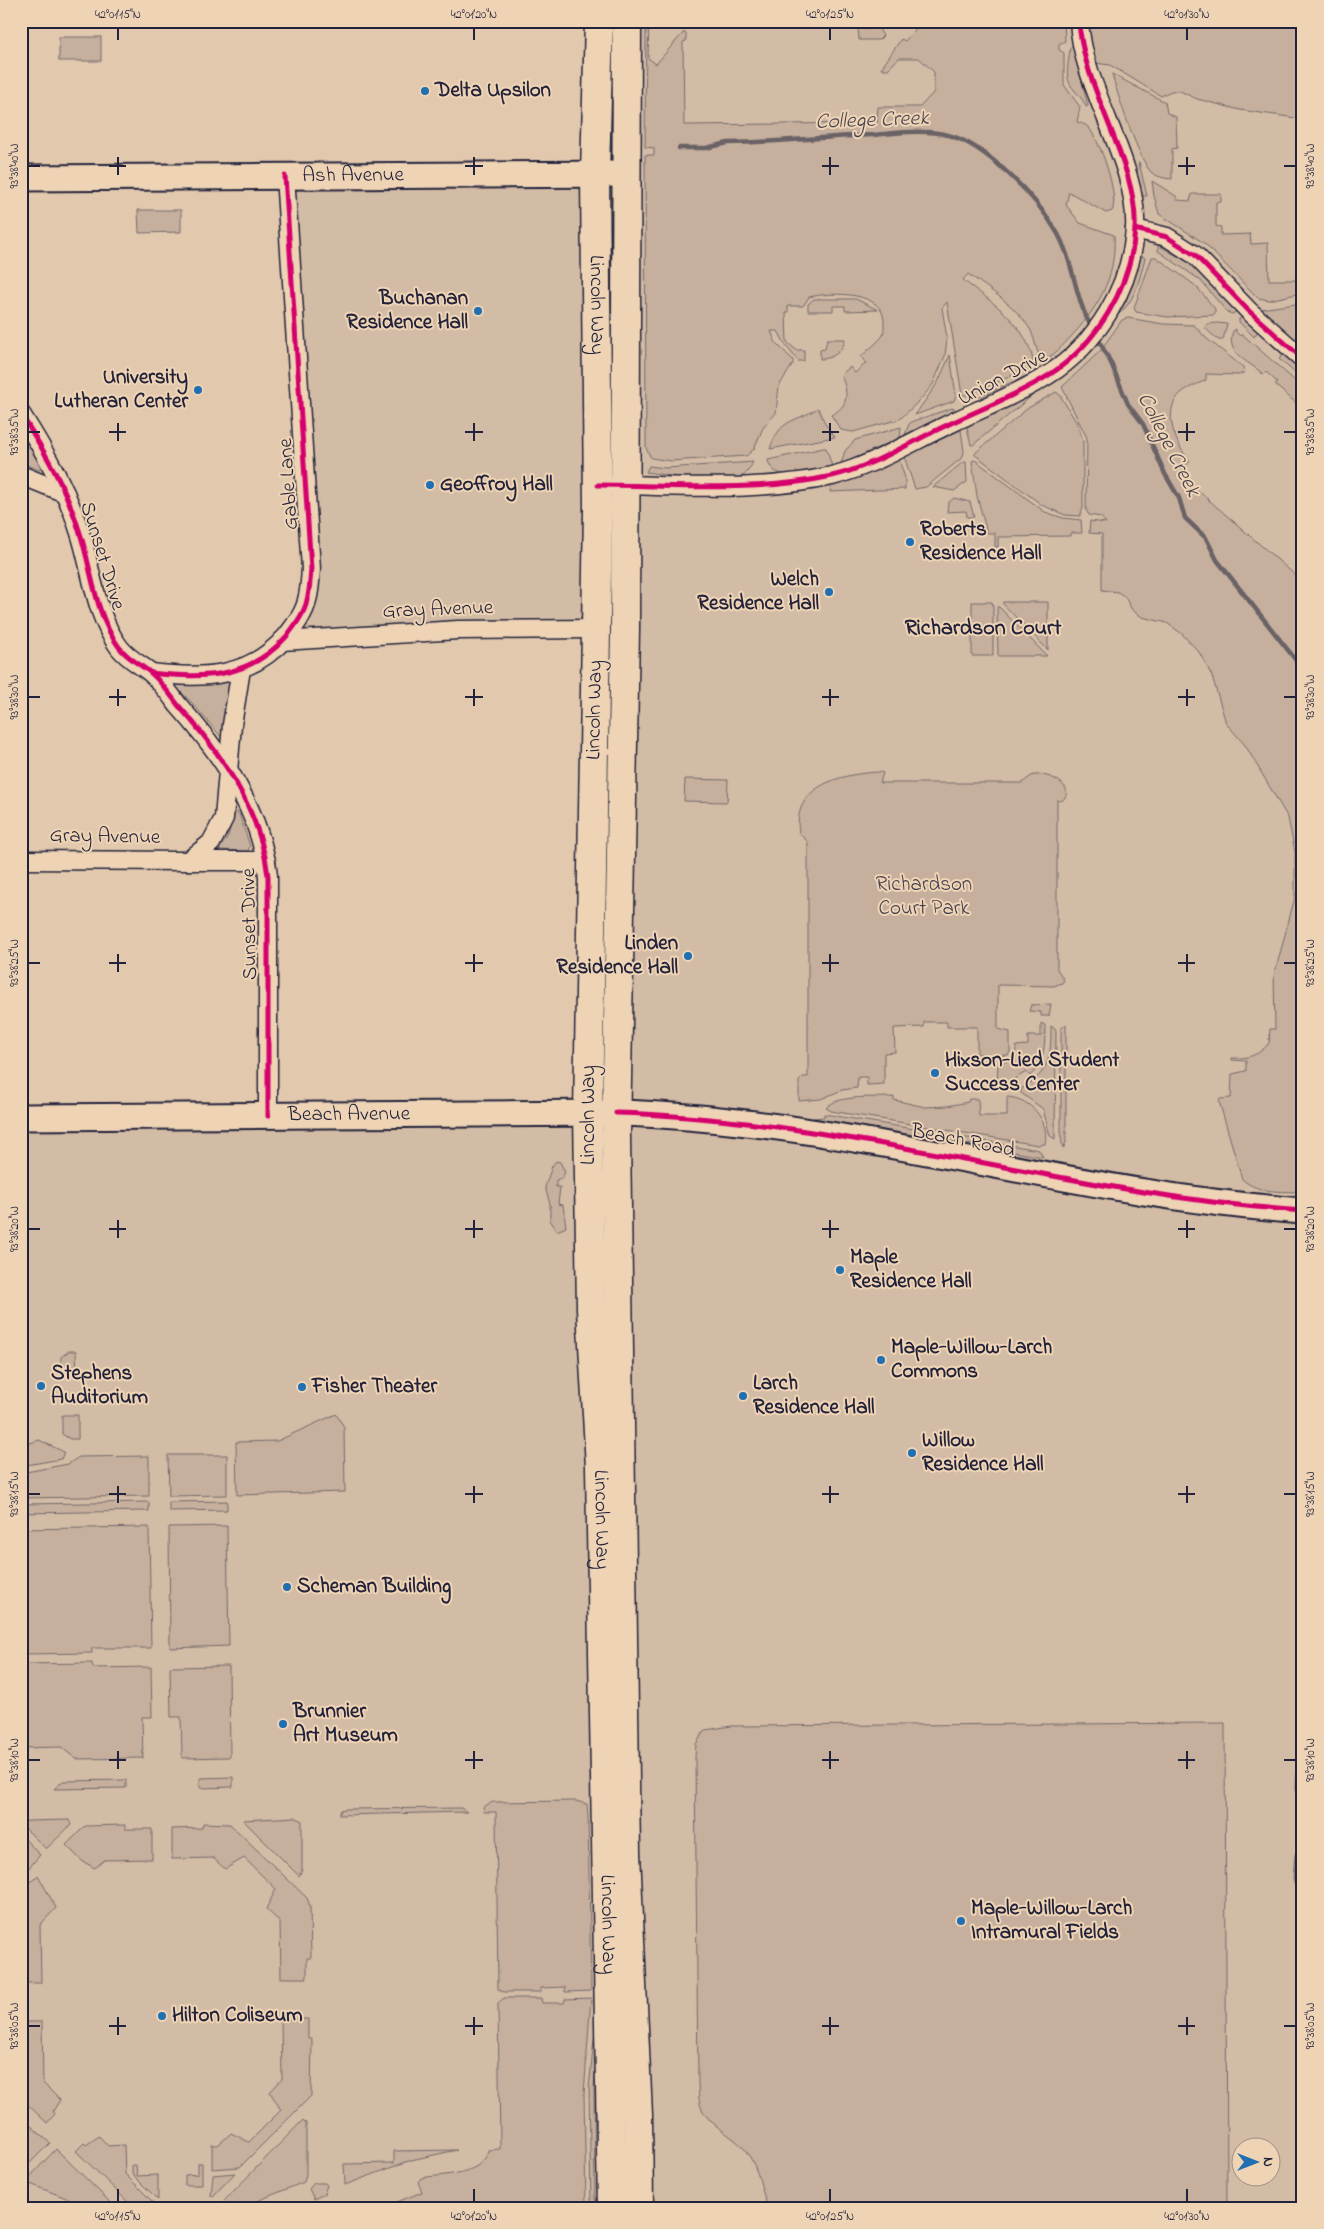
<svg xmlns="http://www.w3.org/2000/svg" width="1324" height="2229" font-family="'Indie Flower',sans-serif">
<rect width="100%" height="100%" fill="#e2c9ae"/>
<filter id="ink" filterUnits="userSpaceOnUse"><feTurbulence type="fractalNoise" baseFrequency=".02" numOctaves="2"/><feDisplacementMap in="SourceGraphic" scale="10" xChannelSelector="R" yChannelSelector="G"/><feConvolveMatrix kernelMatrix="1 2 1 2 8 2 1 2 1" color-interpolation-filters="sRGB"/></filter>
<g filter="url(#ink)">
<path fill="#d3bca5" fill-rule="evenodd" d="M627,21H1303V2208H21V1117L616,1113L625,629L282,641L307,602L285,176L625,174ZM1242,2146H1272V2176H1242Z"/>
<g fill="#c6b09d" stroke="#74696c">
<polygon points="610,21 617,21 616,146 606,146"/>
<path d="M646,21H649L648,58L656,64L683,33H686V41L683,42L684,125L877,123L878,107H920L934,92V72L919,58H899L888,69H881L901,39L905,41L919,25L917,21H1064L1065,41L1059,44V50L1064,53V85L1080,107L1077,122C1080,123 1085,124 1088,127C1099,137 1120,197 1112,211L1106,213L1069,192L1066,205L1080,223L1114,235C1117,279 1096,311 1067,341C1060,348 1051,359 1042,359C1036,352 1035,340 1031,331C1018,307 989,289 968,274L963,280C993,303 1029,325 1034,366L968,395H962L947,302L942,308L947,338L945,356L933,384L921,399L900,419L853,432L841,430L831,415C850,406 848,392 841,375L850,367L855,373L866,363L861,357C866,351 880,341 883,335C884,332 884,328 884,324C886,290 831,292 809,297L803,306H788V313H786L787,342L796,350H804V361H798L786,346L778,331H771L776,343L793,360V364L779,386L776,413L763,428L754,449L746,456L671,461L651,458L646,448L645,155H654V148L645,147Z"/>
<polygon points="1079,21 1303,21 1303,119 1240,110 1197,99 1180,91 1171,91 1161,96 1110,65 1087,62"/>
<polygon points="870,22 875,22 883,36 879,40 859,40 858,28 870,28"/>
<rect x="59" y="37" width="42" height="24"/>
<path d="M1073,46L1088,106L1086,107C1082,96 1075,93 1070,84C1065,75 1069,59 1070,48Z"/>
<path d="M1112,74L1165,102L1167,113L1176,117L1177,148L1172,149V179C1166,179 1155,176 1151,172C1140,162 1116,91 1112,74Z"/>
<polygon points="1139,162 1147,196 1139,196 1136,180"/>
<polygon points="1152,181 1176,196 1177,200 1190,201 1192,194 1221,194 1221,202 1216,202 1216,226 1221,227 1221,235 1250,234 1251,244 1268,243 1269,280 1298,280 1297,294 1269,300 1258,298 1204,243 1159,214 1154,196"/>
<polygon points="138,210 181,210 181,232 139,233"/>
<polygon points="1158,245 1193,265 1236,312 1232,314 1227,312 1200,280 1158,251"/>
<path d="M1141,255L1145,258C1139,281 1135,303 1115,317L1126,301Z"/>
<polygon points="1152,257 1156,257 1196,286 1215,309 1215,313 1213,315 1168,317 1136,312 1134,308"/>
<polygon points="814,299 856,299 878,310 845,311 845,306 833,306 833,311 808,311 808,304"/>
<polygon points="1303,303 1303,343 1286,333 1260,309"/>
<path d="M1128,318L1163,324L1194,325L1206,338L1243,367L1245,372L1239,375L1206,374V380C1198,384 1187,388 1181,393C1161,411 1176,446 1190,461L1179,474L1303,582V1192C1282,1191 1258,1194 1242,1179L1219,1101L1220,1099L1231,1098L1232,1074L1246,1071V1061L1232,1060V1058C1247,1059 1260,1055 1269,1043L1270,1029H1275L1274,976L1295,897V852L1288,818L1245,745L1226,723L1212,676L1199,652L1181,633L1167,623L1142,617L1132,610L1125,597L1118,592L1102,590V534L1089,533L1090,521L1106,523L1101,517L1089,515L1086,510L1087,438L1062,387L1100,351L1122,320Z"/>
<polygon points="1243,318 1258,331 1254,337 1239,322 1239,319"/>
<polygon points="1217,323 1227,324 1223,340 1218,340 1205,328 1207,324"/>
<path d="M1236,329V332L1240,336L1242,334L1303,388V409L1275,385L1277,382L1266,372L1263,374C1247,360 1225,354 1233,331Z"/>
<path d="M827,339H845C843,352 832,359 820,359V350L825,349Z"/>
<polygon points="1284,354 1303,371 1303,380 1279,359"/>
<polygon points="950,355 956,395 954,401 915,415 938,382"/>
<polygon points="1028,375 1029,376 978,400 977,397"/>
<polygon points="1056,392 1060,395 1078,425 1083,441 1083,508 1080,516 1065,515 1042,505 974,454 1028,408"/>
<polygon points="1034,394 973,445 971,445 967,427"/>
<path d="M818,408L826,425L835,437L770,449C780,418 794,423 818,408Z"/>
<polygon points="952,408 957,410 905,435 909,424 913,421"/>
<polygon points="901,427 900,438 841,464 845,451 855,440"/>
<polygon points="961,430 964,451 963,457 926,487 915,489 904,456"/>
<polygon points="21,433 42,466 40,470 21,463"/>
<path d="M823,448H826L832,466C814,470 773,486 768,460Z"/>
<polygon points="899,459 905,478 905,489 830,492 831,485 861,476"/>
<polygon points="975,460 1045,512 1063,518 1081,520 1082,533 1070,533 1070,536 998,537 998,547 995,547 995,533 987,533 977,496 972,461"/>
<path d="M753,462C750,468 747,474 741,477C723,486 667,475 646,472L649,466L666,468Z"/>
<polygon points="963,462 966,462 967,482 954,491 933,487"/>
<polygon points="954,498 970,502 974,517 967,517 966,511 947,512 948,503"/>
<polygon points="972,602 992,602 993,606 993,656 972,656"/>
<polygon points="1003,602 1048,602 1048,650 1003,604"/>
<polygon points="997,607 999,607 1047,656 998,656"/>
<polygon points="230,680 225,737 222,738 193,704 173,684 174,681"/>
<path d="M881,772L883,773L880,783H1022C1027,780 1030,775 1036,775C1048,773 1078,786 1062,801L1057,800V969L1064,980L1062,983L1054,986L998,985V1029L1010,1032V1052L1008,1055L987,1056L986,1054H977V1027H947V1022H924V1027L894,1028L895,1052L884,1053V1084L867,1085V1077H858L857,1088L842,1090L821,1099L799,1101V1081L803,1077H808V842L799,833C791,784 845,773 881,772Z"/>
<polygon points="685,779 728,780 727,802 684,801"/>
<polygon points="237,812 239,814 250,846 248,851 219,850 228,836 234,814"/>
<polygon points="1051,1004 1049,1016 1041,1016 1041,1012 1029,1011 1031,1005"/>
<path d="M1041,1023L1045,1025C1045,1046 1045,1061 1030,1076L1026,1072L1013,1080V1086H997L998,1064C1009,1060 1016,1060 1016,1046L1028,1045V1036H1041Z"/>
<polygon points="1066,1024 1066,1142 1063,1149 1061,1137 1061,1029"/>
<path d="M1051,1026L1056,1030L1055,1139L1050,1136L1043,1109L1021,1093V1089C1050,1073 1051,1056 1051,1026Z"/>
<path d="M894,1097V1100L925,1107L947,1106L968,1102L969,1099H978L979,1116H1007V1097C1030,1098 1050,1120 1045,1144L1038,1145L831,1111L826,1108C837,1094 877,1098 894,1097Z"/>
<polygon points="824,1114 1039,1150 1043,1157 813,1118 824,1117"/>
<polygon points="556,1161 560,1162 565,1172 562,1178 556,1180 556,1187 560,1187 558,1204 563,1205 566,1227 557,1231 550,1220 550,1204 545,1187 552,1166"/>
<polygon points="69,1351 76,1351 77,1375 61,1376 61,1357"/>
<polygon points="336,1414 344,1427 345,1492 237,1495 236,1442 277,1441"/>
<polygon points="62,1415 78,1415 78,1439 70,1439 62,1434"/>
<polygon points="39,1440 64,1452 61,1459 21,1466 21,1446"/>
<polygon points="168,1455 227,1455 227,1495 169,1496"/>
<polygon points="149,1456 149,1496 21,1498 21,1473 68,1464 79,1457"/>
<polygon points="227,1501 227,1510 169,1511 169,1502"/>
<polygon points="149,1502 149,1511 21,1513 21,1504"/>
<polygon points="227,1526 229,1646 170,1648 169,1527"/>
<polygon points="149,1527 151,1648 92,1648 92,1653 21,1654 21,1529"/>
<polygon points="92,1663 93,1668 151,1667 152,1717 142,1717 143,1758 76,1759 61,1747 21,1748 21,1664"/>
<polygon points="229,1666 230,1757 182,1758 181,1717 171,1717 170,1667"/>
<path d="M1225,1723L1227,2206L768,2208C760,2187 760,2171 746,2151C733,2134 706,2125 700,2104C698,2098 699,2091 698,2085L695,1757L696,1744L705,1730L732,1726Z"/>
<polygon points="233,1777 233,1787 200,1788 200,1778"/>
<polygon points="126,1780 126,1788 54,1789 63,1781"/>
<polygon points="576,1801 587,1804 588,1815 591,1991 565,1992 565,1987 541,1988 541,1992 504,1992 498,1989 496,1812 484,1812 483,1807 493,1802"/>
<polygon points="461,1808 467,1812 339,1815 341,1810 344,1809"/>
<polygon points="295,1817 302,1821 302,1870 299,1876 243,1820"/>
<polygon points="69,1820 71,1825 46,1849 23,1826 24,1822 28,1821"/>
<polygon points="203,1823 230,1824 307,1898 310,1906 311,1958 307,1958 307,1978 281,1978 280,1922 266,1909 276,1889 244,1858 225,1869 213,1858 172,1859 172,1829 202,1828"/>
<polygon points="125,1825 125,1829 152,1829 152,1859 104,1860 95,1868 82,1861 66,1845 85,1826"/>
<polygon points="21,1835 40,1855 21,1877"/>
<polygon points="38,1875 56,1908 40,1925 41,1983 21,1983 21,1892"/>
<path d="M504,1998H541L542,2003H564L565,1999L591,1998L584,2094L586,2208H382L422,2192L418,2182L421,2178C442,2174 484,2176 488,2150L500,2149L498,2003Z"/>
<polygon points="600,2008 594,2088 595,2208 591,2208 589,2088 596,2020"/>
<polygon points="281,2019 308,2019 308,2039 312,2039 311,2096 240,2167 212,2169 212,2145 218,2145 231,2133 249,2142 281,2110 270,2092 282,2079"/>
<polygon points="21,2022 42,2022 43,2083 60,2100 53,2111 55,2114 47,2123 21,2098"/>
<polygon points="21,2117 50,2143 21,2172"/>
<polygon points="303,2120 306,2123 306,2175 304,2182 240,2208 217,2208"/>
<polygon points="99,2136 108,2146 124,2145 125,2174 152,2201 152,2208 134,2208 76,2151 84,2143 86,2145"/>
<polygon points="56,2149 116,2208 92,2208 25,2182"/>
<polygon points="457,2150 411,2160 345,2185 344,2164 394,2163 394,2151"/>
<polygon points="198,2163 202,2163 202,2185 185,2185 185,2175 198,2174"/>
<polygon points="132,2165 136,2165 137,2176 158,2175 158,2200 132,2174"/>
<polygon points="235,2173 213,2196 211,2196 213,2175"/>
<polygon points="314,2183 325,2183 327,2185 324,2194 314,2199 309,2189"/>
</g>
<g fill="#9b8c83" stroke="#6b6266">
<polygon points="1303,1640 1303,1711 1299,1711"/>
<polygon points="1299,1719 1303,1719 1303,1916 1293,1879 1295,1855 1301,1837 1302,1827 1296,1788"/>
<polygon points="1303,2000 1303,2118 1301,2090 1303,2068 1299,2041"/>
</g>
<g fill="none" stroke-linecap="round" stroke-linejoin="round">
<g stroke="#6b6266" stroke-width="4.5">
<path d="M679,148H706L728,143C776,142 824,137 872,135C897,133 924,129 948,135C985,144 1036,197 1055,229C1074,259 1074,298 1092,328"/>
<polyline points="1097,337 1111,363 1128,404 1143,424 1165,474 1179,498 1185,518 1206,538 1217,560 1295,659 1303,673"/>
<polyline points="1303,693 1299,710 1303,742"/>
</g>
<defs>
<g id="street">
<polyline points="1135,229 1167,237 1195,255 1249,311 1303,359"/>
<path d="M21,414C45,452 67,490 80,533C92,570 95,615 119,647C128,659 140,664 151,673C161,682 170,694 178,705C221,753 261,810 268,876V1116"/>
<polyline points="21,475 65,493"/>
<path d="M616,485C688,486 762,492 832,476C871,466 906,445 941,428C977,410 1015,396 1048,375C1096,345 1131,287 1135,230C1139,162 1083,92 1079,21"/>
<polyline points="282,641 458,630 596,629"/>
<path d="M151,673C202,679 249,679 286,637C294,627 305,613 307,600C310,590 310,580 311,569L285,176"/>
<polyline points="21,860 188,861 211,843 224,818 232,725 241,669"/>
<polyline points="188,861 266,861"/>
</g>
<g id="secondary">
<path id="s1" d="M21,178L625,174"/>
<path id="s2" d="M21,1117L616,1113C849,1119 1071,1195 1303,1211"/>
</g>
<g id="primary">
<path id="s3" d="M599,21L595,174L598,509L588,1113L591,1309L600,1467L612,2208"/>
<polyline points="627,21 625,629 616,1136 626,1853 638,2115 639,2208"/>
</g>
</defs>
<use href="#street" stroke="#22223b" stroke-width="21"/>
<use href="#secondary" stroke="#22223b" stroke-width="29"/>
<use href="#primary" stroke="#22223b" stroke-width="31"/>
<use href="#street" stroke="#eed4b5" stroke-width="18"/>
<use href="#secondary" stroke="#eed4b5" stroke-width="25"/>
<use href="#primary" stroke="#eed4b5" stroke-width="28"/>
<defs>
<g id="cycleway">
<polyline points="1135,229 1167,237 1195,255 1249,311 1303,359"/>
<path d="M21,414C45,452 67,490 80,533C92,570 95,615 119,647C128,659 140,664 151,673C161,682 170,694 178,705C221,753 261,810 268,876V1116"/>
<path d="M598,485C675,485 756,493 832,476C871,467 907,444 943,427C978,410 1016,396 1049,375C1097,344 1131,287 1135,230C1139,164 1083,91 1079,21"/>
<path d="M151,673C202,679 249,679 286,637C294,627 305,613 307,600C310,590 310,580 311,569L285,176"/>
<path d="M616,1113C849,1119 1071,1195 1303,1211"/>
</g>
</defs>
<use href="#cycleway" stroke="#eed4b5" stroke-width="8"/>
<use href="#cycleway" stroke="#d6006c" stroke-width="5"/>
</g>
</g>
<path fill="none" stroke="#22223b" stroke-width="2" d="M118,28V40M474,28V40M830,28V40M1187,28V40M118,157V175M474,157V175M830,157V175M1187,157V175M28,166H40M109,166H126M465,166H483M822,166H839M1178,166H1195M1284,166H1296M118,423V441M474,423V441M830,423V441M1187,423V441M28,432H40M109,432H126M465,432H483M822,432H839M1178,432H1195M1284,432H1296M118,689V706M474,689V706M830,689V706M1187,689V706M28,697H40M109,697H126M465,697H483M822,697H839M1178,697H1195M1284,697H1296M118,954V972M474,954V972M830,954V972M1187,954V972M28,963H40M109,963H126M465,963H483M822,963H839M1178,963H1195M1284,963H1296M118,1220V1238M474,1220V1238M830,1220V1238M1187,1220V1238M28,1229H40M109,1229H126M465,1229H483M822,1229H839M1178,1229H1195M1284,1229H1296M118,1486V1503M474,1486V1503M830,1486V1503M1187,1486V1503M28,1494H40M109,1494H126M465,1494H483M822,1494H839M1178,1494H1195M1284,1494H1296M118,1751V1769M474,1751V1769M830,1751V1769M1187,1751V1769M28,1760H40M109,1760H126M465,1760H483M822,1760H839M1178,1760H1195M1284,1760H1296M118,2017V2035M474,2017V2035M830,2017V2035M1187,2017V2035M28,2026H40M109,2026H126M465,2026H483M822,2026H839M1178,2026H1195M1284,2026H1296M118,2189V2202M474,2189V2202M830,2189V2202M1187,2189V2202"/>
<g fill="#1f6fb2" stroke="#eed4b5" stroke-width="2">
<circle cx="425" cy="91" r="5"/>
<circle cx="478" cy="311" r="5"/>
<circle cx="198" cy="390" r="5"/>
<circle cx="430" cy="485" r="5"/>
<circle cx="910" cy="542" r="5"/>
<circle cx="829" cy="592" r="5"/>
<circle cx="688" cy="956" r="5"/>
<circle cx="935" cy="1073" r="5"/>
<circle cx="840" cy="1270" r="5"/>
<circle cx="881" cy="1360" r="5"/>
<circle cx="41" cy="1386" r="5"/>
<circle cx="302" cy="1387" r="5"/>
<circle cx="743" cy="1396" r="5"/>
<circle cx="912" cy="1453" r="5"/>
<circle cx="287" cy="1587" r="5"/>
<circle cx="283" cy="1724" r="5"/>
<circle cx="961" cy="1921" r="5"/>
<circle cx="162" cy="2016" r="5"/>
</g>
<g text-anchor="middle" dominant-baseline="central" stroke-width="4" stroke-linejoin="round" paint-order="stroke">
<g font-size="21" font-weight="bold" fill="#22223b" stroke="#eed4b5" text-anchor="start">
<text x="435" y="91">Delta Upsilon</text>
<text x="468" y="299" text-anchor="end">Buchanan<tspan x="468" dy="24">Residence Hall</tspan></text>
<text x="188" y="378" text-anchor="end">University<tspan x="188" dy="24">Lutheran Center</tspan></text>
<text x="440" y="485">Geoffroy Hall</text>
<text x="920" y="530">Roberts<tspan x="920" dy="24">Residence Hall</tspan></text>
<text x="819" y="580" text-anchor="end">Welch<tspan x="819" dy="24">Residence Hall</tspan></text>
<text x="678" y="944" text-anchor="end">Linden<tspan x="678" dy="24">Residence Hall</tspan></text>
<text x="945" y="1061">Hixson-Lied Student<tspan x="945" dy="24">Success Center</tspan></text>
<text x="850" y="1258">Maple<tspan x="850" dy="24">Residence Hall</tspan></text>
<text x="891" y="1348">Maple-Willow-Larch<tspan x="891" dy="24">Commons</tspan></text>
<text x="51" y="1374">Stephens<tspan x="51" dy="24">Auditorium</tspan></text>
<text x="753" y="1384">Larch<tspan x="753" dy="24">Residence Hall</tspan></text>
<text x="312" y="1387">Fisher Theater</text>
<text x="922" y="1441">Willow<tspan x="922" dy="24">Residence Hall</tspan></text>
<text x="297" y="1587">Scheman Building</text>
<text x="293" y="1712">Brunnier<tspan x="293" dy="24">Art Museum</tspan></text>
<text x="971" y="1909">Maple-Willow-Larch<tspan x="971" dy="24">Intramural Fields</tspan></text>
<text x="172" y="2016">Hilton Coliseum</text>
</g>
<g font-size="21" fill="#22223b" stroke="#eed4b5">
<text stroke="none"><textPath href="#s1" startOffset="332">Ash Avenue</textPath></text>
<text stroke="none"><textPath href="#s3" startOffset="284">Lincoln Way</textPath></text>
<text transform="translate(1003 378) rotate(-28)">Union Drive</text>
<text transform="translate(289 484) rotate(-94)">Gable Lane</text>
<text transform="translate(102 556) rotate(73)">Sunset Drive</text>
<text transform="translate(438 610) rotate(-2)">Gray Avenue</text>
<text transform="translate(595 710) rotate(-89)">Lincoln Way</text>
<text transform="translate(105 837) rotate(1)">Gray Avenue</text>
<text transform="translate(250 924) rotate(-91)">Sunset Drive</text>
<text stroke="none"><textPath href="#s2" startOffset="328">Beach Avenue</textPath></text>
<text transform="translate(589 1115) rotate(-90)">Lincoln Way</text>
<text transform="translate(963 1141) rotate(11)">Beach Road</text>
<text stroke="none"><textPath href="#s3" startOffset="1499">Lincoln Way</textPath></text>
<text stroke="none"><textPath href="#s3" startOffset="1904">Lincoln Way</textPath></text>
</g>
<g font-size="21" fill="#433e4f" stroke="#eed4b5">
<text x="924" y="885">Richardson<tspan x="924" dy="24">Court Park</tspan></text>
</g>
<g font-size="22" font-style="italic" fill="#464251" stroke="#eed4b5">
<text transform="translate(872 121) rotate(-2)">College Creek</text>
<text transform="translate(1168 445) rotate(63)">College Creek</text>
</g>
<g font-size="22" font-weight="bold" fill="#22223b" stroke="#eed4b5">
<text x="983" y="629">Richardson Court</text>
</g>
</g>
<rect width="1324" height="2229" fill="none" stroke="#eed4b5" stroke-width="55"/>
<g transform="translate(1256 2162) rotate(90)"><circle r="24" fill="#eed4b5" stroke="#9c8d84"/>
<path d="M0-4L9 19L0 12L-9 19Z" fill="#1f6fb2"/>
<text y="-8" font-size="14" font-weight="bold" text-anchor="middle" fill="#22223b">N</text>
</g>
<rect x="28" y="28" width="1268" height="2174" fill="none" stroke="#22223b" stroke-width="2"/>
<g font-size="12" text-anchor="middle" fill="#22223b">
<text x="118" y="18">42°01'15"N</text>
<text x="474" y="18">42°01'20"N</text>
<text x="830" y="18">42°01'25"N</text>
<text x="1187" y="18">42°01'30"N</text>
<text transform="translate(1310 166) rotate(-90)" y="4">93°38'40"W</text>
<text transform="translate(14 166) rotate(-90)" y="4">93°38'40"W</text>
<text transform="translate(1310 432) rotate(-90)" y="4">93°38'35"W</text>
<text transform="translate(14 432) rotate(-90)" y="4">93°38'35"W</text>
<text transform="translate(14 697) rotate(-90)" y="4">93°38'30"W</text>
<text transform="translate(1310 697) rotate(-90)" y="4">93°38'30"W</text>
<text transform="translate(14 963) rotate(-90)" y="4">93°38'25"W</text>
<text transform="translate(1310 963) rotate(-90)" y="4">93°38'25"W</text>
<text transform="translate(14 1229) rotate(-90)" y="4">93°38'20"W</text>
<text transform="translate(1310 1229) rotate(-90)" y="4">93°38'20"W</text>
<text transform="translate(14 1494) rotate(-90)" y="4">93°38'15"W</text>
<text transform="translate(1310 1494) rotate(-90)" y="4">93°38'15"W</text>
<text transform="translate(14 1760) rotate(-90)" y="4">93°38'10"W</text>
<text transform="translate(1310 1760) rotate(-90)" y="4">93°38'10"W</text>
<text transform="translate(14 2026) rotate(-90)" y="4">93°38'05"W</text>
<text transform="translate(1310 2026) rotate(-90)" y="4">93°38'05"W</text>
<text x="118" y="2220">42°01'15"N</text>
<text x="474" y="2220">42°01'20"N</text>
<text x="830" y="2220">42°01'25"N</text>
<text x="1187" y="2220">42°01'30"N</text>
</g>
</svg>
